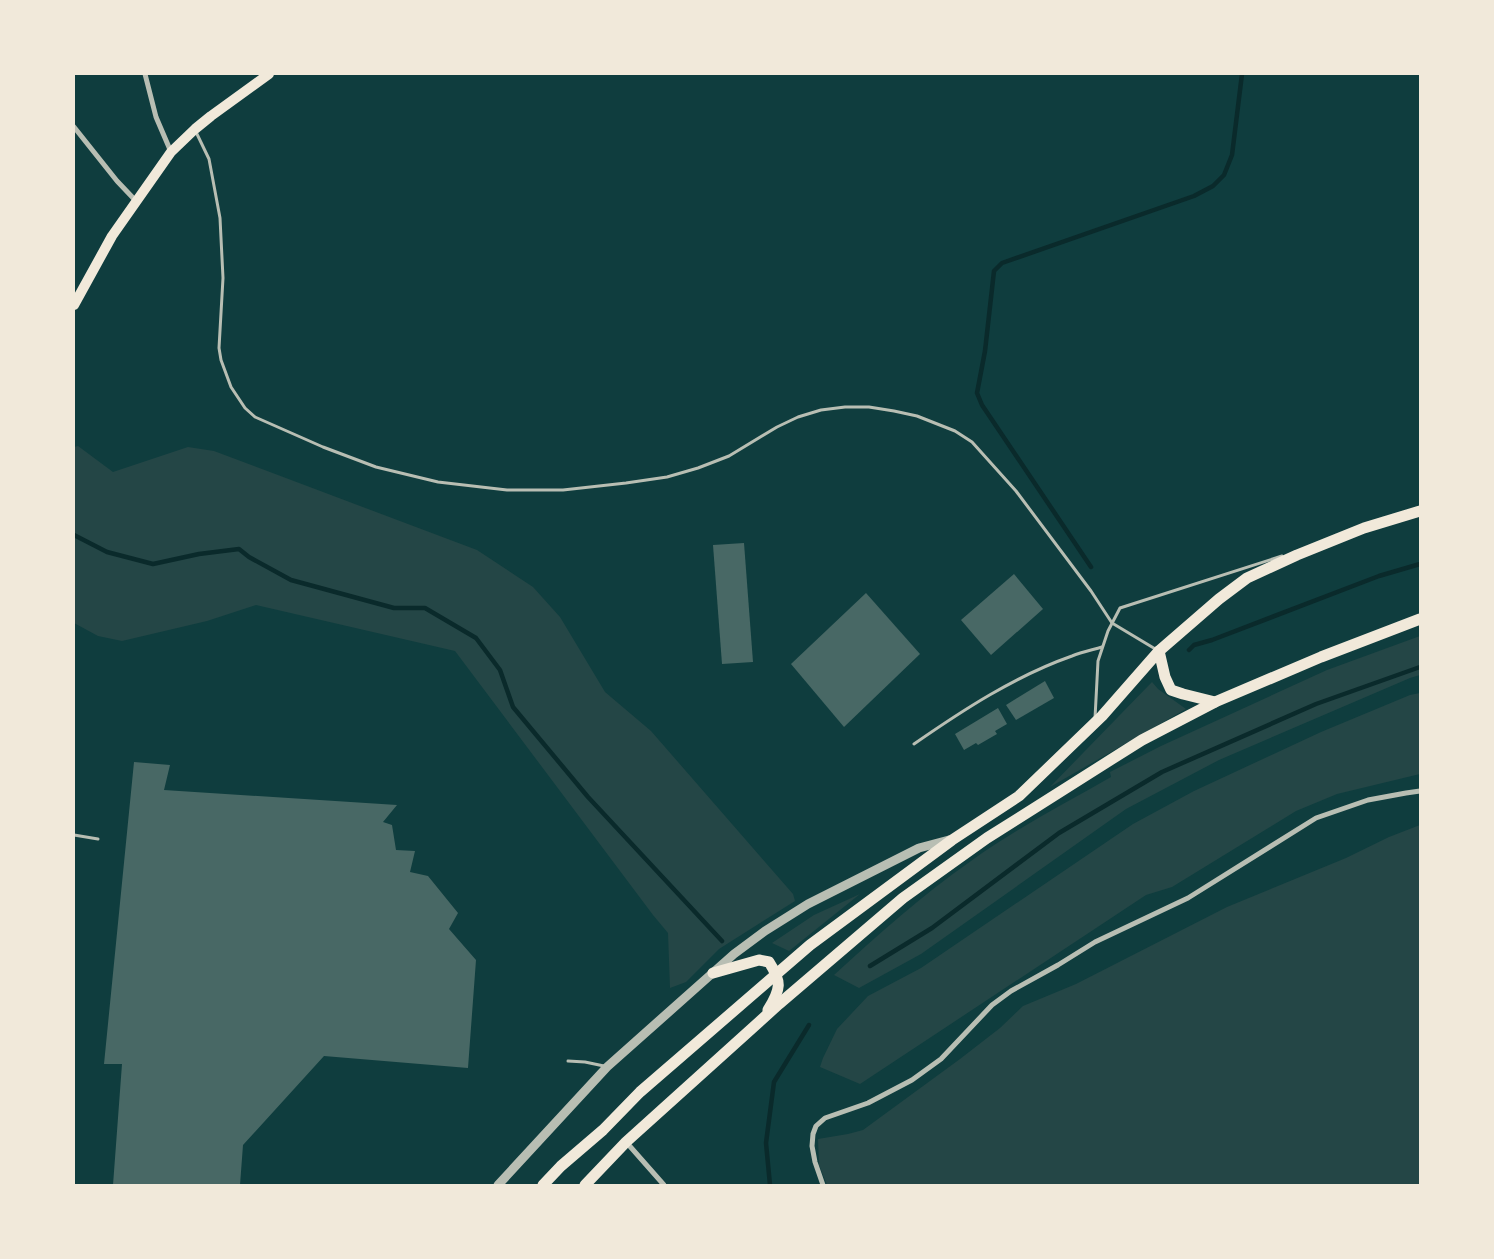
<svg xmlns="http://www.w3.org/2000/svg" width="1494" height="1259" font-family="Roboto,sans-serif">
<rect width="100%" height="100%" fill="#0f3d3e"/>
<g fill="#244646">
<polygon points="78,446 113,472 188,447 214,451 477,550 533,587 560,617 605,692 651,731 793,894 795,901 719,949 686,982 670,988 668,933 653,915 455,651 256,605 207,621 122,641 98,636 74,623 74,447"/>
<path d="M1420,636V675L1410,678L1219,760L1126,809L921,954L859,988L834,975C878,935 922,895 971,861C1015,829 1064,804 1111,777L1110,772L1161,746L1327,670Z"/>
<polygon points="1152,682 1158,689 1186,709 1050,787"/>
<polygon points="1420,693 1420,774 1337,794 1296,811 1172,887 1146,895 860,1084 820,1067 823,1058 837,1029 868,996 921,968 1133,824 1194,791 1321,732 1410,695"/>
<polygon points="1420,825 1420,1185 827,1185 819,1165 818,1139 848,1134 863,1130 960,1059 1000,1028 1023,1006 1076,984 1227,907 1346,858 1389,837"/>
<polygon points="860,894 789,951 772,943 814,915"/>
</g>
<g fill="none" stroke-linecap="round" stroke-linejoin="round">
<g stroke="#0a2a2b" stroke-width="4.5">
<polyline points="74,535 107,552 153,564 199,554 239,549 249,557 291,580 394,608 425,608 476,638 500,670 513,707 588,797 722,941"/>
<polyline points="1091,567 982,405 977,393 985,351 994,271 1002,263 1194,196 1213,186 1224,175 1232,155 1242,74"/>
<polyline points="1189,650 1194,645 1212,640 1379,576 1420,564"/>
<polyline points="870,966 932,928 1059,833 1162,772 1316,704 1420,667"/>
<polyline points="770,1185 766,1143 774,1082 809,1025"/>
</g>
</g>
<g fill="#486865">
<polygon points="744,543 753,662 722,664 713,545"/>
<polygon points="1014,574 1043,609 991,655 961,620"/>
<polygon points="866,593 920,654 844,727 791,664"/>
<polygon points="1045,681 1054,698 1016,720 1006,705"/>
<polygon points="998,708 1007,724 995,731 997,734 978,745 976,743 964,750 955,734"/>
<polygon points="134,762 170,765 164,790 397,805 383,822 392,825 396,850 415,851 410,872 428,876 458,913 449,929 476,960 468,1068 324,1056 243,1145 240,1185 113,1185 122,1064 104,1064"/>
</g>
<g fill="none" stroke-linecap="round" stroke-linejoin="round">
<g stroke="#b8beb3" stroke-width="3">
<polyline points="196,132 209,159 220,218 223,278 219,348 221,360 231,387 245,408 255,417 323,447 376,467 438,482 507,490 563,490 626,483 667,477 698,468 729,456 777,427 798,417 821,410 845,407 869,407 894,411 917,416 955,431 972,442 1016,491 1091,591 1112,623 1157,650"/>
<polyline points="1095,718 1098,661 1108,631 1120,608 1282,556"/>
<path d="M914,744C963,710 1015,676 1072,656C1082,652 1092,650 1102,647"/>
<polyline points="74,835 98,839"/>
<polyline points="568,1061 585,1062 604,1066"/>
</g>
<g stroke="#b8beb3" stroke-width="5">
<polyline points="145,74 156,117 171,152"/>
<polyline points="74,127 117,181 136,201"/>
<polyline points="627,1143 664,1185"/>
<polyline points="823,1185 815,1162 812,1146 813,1134 816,1126 825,1118 868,1103 912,1080 941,1059 992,1005 1011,991 1058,965 1095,942 1188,898 1316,818 1368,800 1406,793 1420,791"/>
</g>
<polyline stroke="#b8beb3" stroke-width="9" points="498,1185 607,1067 734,954 765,931 808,904 919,848 949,840"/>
<polyline stroke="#f1e9da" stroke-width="10" points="74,305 112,236 171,152 195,129 211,116 269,74"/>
<g stroke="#f1e9da" stroke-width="11">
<polyline points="1159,651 1165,677 1171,690 1183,694 1215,702"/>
<path d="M713,973L759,960L769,962C782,982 781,989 768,1010"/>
<polyline points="543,1185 561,1166 603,1130 640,1092 810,945 952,840 1019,796 1102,716 1159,651 1219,599 1247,578 1297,555 1364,528 1420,511"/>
<polyline points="585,1185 626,1142 779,1004 903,898 987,838 1142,740 1215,702 1321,657 1420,619"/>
</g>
</g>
<rect width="1494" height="1259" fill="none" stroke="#f1e9da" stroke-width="150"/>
</svg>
